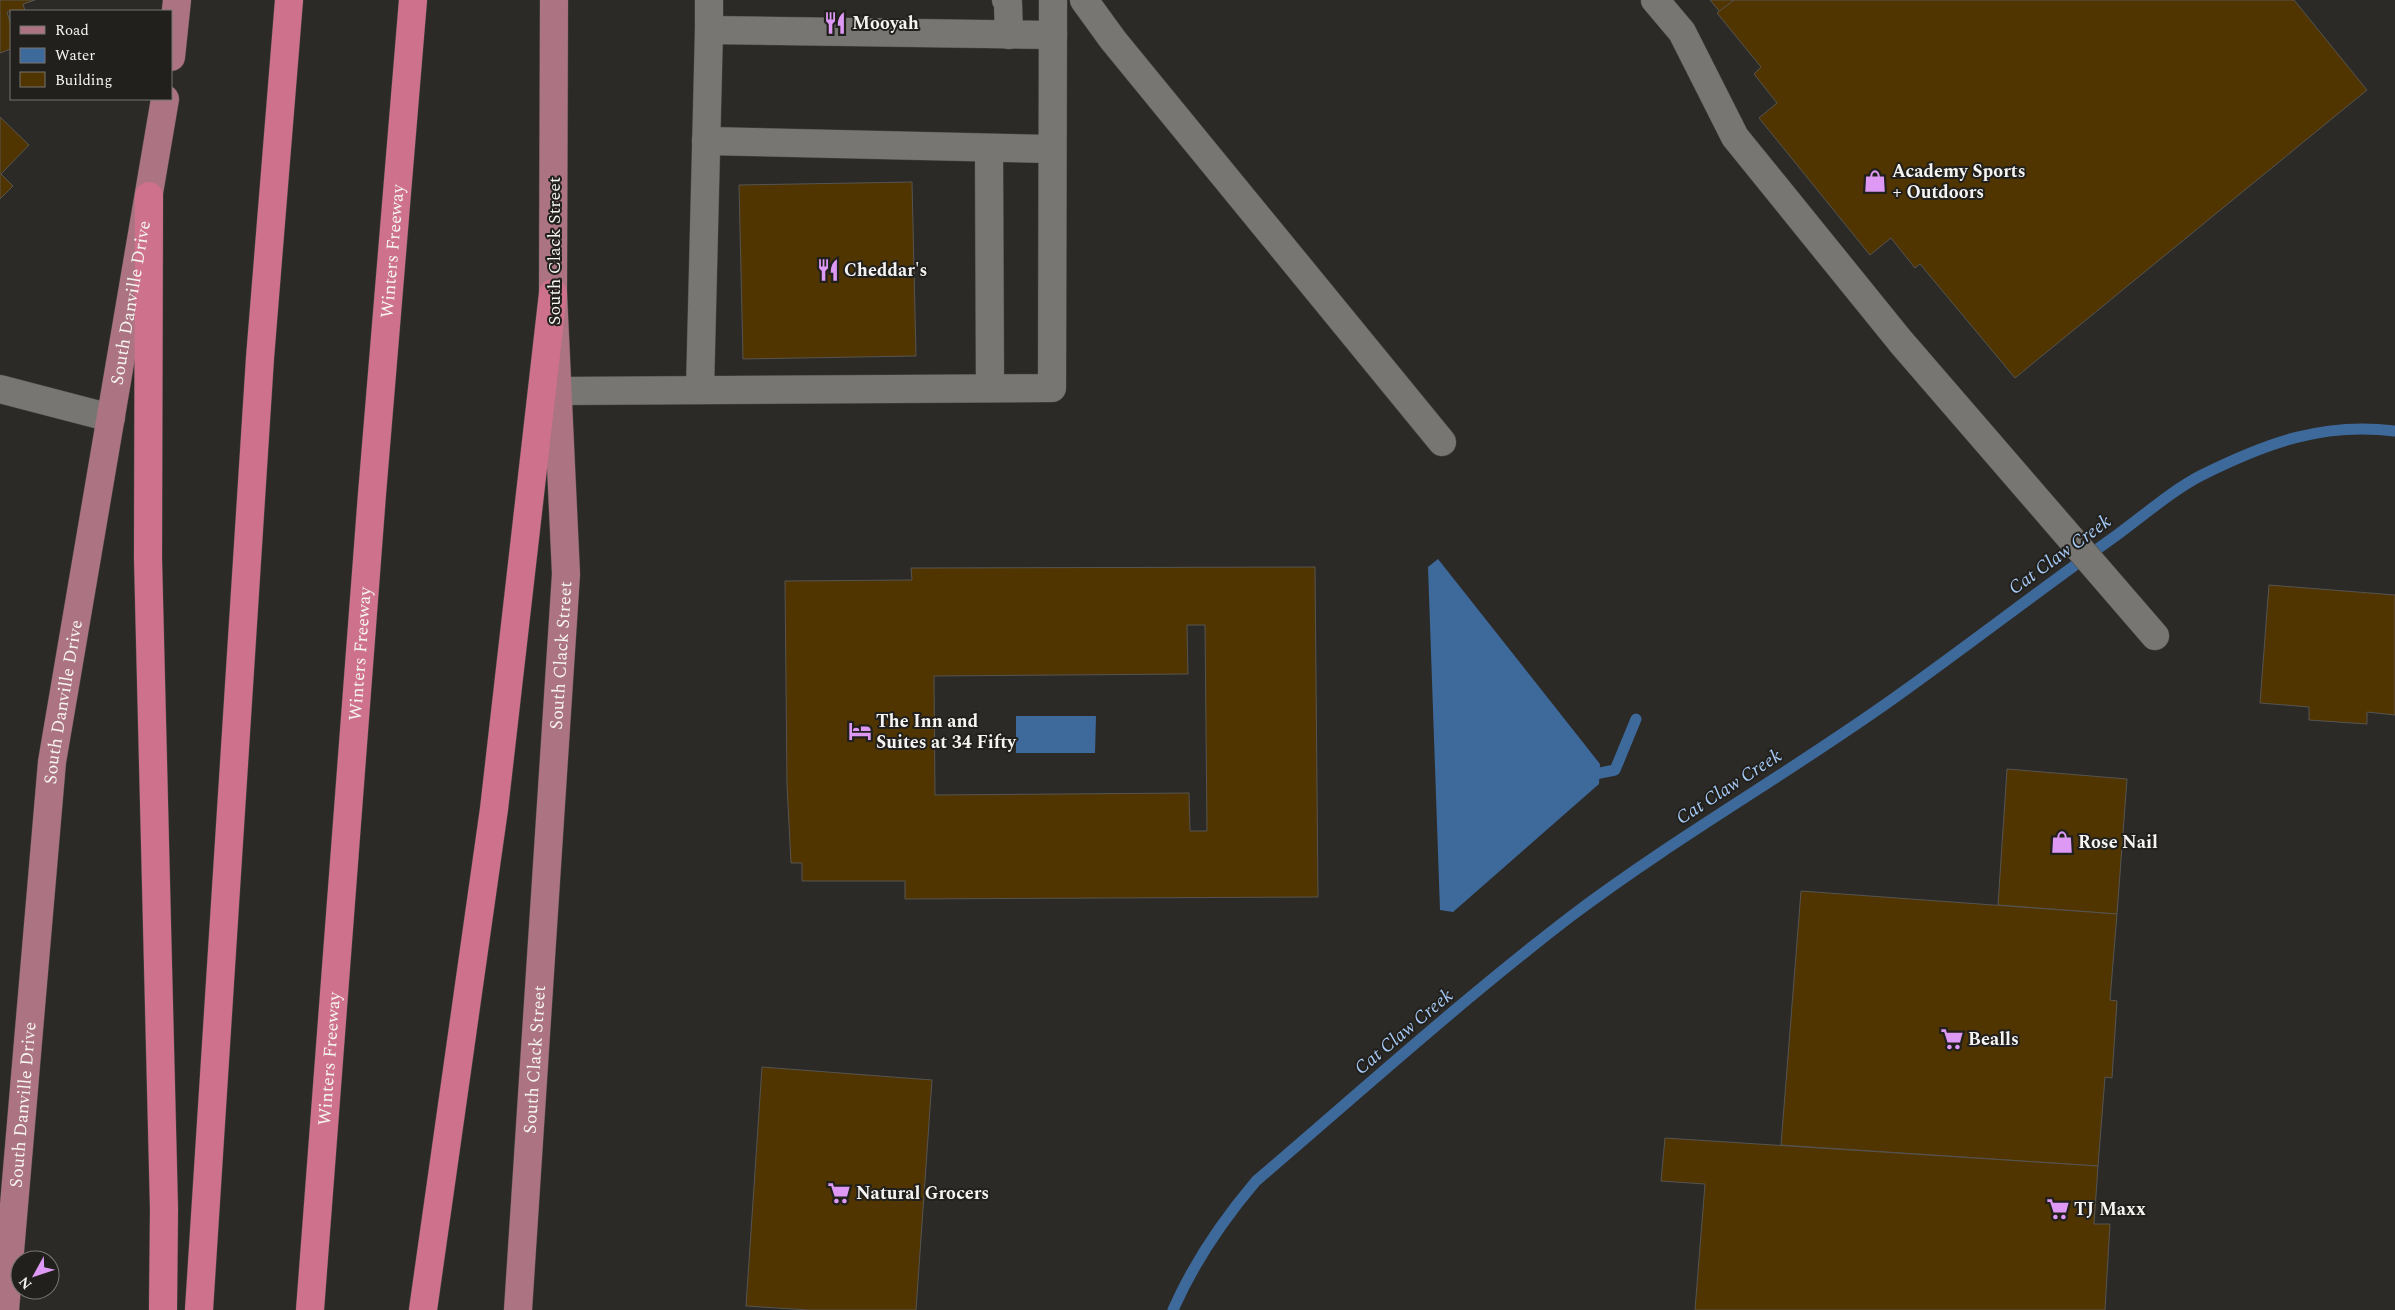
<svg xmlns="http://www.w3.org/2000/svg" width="2395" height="1310" font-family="Spectral,serif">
<rect width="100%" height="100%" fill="#2c2a27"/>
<g fill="#3e699b">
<polygon points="1438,559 1600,764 1599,784 1453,912 1440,910 1428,567"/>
<polygon points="1016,716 1096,716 1095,753 1016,753"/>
</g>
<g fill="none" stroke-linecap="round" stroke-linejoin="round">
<g stroke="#3e699b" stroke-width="11">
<polyline points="1585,776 1615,770 1636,719"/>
<path d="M1173,1310C1194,1262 1222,1221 1256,1181C1360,1092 1462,1000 1570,917C1677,836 1795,770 1904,691C1975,640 2045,586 2117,535C2143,516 2174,489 2202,475C2266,443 2323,422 2395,431"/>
</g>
</g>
<g fill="#513500" stroke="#565451" fill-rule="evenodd">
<polygon points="0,0 35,0 23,4 25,11 7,12 11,25 11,49 0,53"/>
<polygon points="1710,0 1734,0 1720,12"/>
<polygon points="1734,0 2294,0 2367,90 2015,378 1920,264 1915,268 1891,238 1870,255 1759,118 1777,103 1754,74 1761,67 1717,13"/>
<polygon points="0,117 29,145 1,174 13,186 0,199"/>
<polygon points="912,182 916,356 743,359 739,185"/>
<path d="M1315,567L1318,897L905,899V881H802V863H791L787,785L785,581L912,580L911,568ZM1187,625H1205L1207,831H1190L1189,793L935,795L934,676L1188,674Z"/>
<polygon points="2269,585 2395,595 2395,715 2367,712 2367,724 2309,720 2309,707 2260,703"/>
<polygon points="2007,769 2127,779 2117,914 1998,905"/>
<polygon points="1801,891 2117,914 2110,1000 2117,1001 2112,1078 2105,1077 2098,1166 1781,1145"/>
<polygon points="762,1067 932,1080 916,1310 808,1310 746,1306"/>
<polygon points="1665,1138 2098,1166 2094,1224 2110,1224 2105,1310 1695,1310 1705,1184 1661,1181"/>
</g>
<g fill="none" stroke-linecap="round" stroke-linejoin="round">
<defs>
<g id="minor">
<polyline points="709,0 709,30 1053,35"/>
<polyline points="1006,0 1008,3 1009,35"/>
<polyline points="1084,0 1113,40 1442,442"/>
<polyline points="1655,0 1682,32 1735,137 1901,342 2155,636"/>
<polyline points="706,141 1051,149"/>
<polyline points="989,148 990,388"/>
<polyline points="0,389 111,418"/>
<polyline points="700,390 709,30"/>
<polyline points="557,391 1052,388 1053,0"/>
</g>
<g id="major">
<polyline points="171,57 177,0"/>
<path id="s1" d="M5,1310L52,762L165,99"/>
<path id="s2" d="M518,1310L566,574L553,293L554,0"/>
</g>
<g id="highway">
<polyline points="149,196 148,558 164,1209 163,1310"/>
<polyline points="199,1310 260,358 289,0"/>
<path id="s3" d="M310,1310L372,494L413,0"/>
<polyline points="423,1310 494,809 553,293"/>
</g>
</defs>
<use href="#minor" stroke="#4a4845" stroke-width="29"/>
<use href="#major" stroke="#4a4845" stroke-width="29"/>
<use href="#highway" stroke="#4a4845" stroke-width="29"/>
<use href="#minor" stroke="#787673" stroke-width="28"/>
<use href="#major" stroke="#ac7382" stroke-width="28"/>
<use href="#highway" stroke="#ce718c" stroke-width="28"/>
</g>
<defs>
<symbol id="restaurant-bare" viewBox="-9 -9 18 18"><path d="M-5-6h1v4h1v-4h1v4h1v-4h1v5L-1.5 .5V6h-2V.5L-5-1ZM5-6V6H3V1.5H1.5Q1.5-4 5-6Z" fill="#dd99f4" stroke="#22201d" stroke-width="2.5" paint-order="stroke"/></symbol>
<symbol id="shop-bare" viewBox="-9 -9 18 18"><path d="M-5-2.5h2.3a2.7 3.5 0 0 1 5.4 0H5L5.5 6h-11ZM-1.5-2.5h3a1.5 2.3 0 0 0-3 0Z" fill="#dd99f4" stroke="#22201d" stroke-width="2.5" paint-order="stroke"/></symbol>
<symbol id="hotel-bare" viewBox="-9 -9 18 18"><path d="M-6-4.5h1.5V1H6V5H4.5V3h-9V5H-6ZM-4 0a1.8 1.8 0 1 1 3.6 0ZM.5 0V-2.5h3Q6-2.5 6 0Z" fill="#dd99f4" stroke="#22201d" stroke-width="2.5" paint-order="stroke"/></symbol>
<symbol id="supermarket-bare" viewBox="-9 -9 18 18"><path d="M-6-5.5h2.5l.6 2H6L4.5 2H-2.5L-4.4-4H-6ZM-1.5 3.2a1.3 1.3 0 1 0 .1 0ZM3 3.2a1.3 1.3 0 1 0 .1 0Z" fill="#dd99f4" stroke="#22201d" stroke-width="2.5" paint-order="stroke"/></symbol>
</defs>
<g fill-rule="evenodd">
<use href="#restaurant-bare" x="819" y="7" width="32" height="32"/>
<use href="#shop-bare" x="1859" y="165" width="32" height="32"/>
<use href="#restaurant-bare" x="812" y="254" width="32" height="32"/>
<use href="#hotel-bare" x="844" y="715" width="32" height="32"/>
<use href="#shop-bare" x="2046" y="826" width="32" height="32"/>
<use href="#supermarket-bare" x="1936" y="1023" width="32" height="32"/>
<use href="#supermarket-bare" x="823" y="1177" width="32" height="32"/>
<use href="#supermarket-bare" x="2042" y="1193" width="32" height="32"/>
</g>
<g text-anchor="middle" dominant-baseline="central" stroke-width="4" stroke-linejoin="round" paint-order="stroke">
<g font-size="18" font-weight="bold" fill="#f5f4f2" stroke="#22201d" text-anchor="start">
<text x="852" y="23">Mooyah</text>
<text x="1892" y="171">Academy Sports<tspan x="1892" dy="21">+ Outdoors</tspan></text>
<text x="844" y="270">Cheddar's</text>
<text x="876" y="721">The Inn and<tspan x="876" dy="21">Suites at 34 Fifty</tspan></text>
<text x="2078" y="842">Rose Nail</text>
<text x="1968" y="1039">Bealls</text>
<text x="856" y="1193">Natural Grocers</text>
<text x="2074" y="1209">TJ Maxx</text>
</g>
<g font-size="18" fill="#f5f4f2" stroke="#22201d">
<text stroke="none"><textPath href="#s3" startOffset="1062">Winters Freeway</textPath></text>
<text transform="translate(554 251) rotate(-90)">South Clack Street</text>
<text stroke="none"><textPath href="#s1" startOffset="1016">South Danville Drive</textPath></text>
<text stroke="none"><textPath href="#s3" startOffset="658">Winters Freeway</textPath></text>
<text stroke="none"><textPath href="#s2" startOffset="656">South Clack Street</textPath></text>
<text stroke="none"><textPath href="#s1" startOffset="611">South Danville Drive</textPath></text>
<text stroke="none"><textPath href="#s3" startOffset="252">Winters Freeway</textPath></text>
<text stroke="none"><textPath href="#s2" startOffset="251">South Clack Street</textPath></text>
<text stroke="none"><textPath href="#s1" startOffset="206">South Danville Drive</textPath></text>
</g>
<g font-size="19" font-style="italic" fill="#a6cbf7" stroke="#22201d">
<text transform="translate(2060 555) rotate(-36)">Cat Claw Creek</text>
<text transform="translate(1729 787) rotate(-33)">Cat Claw Creek</text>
<text transform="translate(1404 1032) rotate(-40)">Cat Claw Creek</text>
</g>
</g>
<rect x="10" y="10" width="162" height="90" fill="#22201d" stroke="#767572"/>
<rect x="20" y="26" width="25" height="8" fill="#ac7382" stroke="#767572"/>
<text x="55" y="35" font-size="15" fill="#f5f4f2">Road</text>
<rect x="20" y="48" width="25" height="15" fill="#3e699b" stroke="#767572"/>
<text x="55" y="60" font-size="15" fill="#f5f4f2">Water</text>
<rect x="20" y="72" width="25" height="15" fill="#513500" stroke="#767572"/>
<text x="55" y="85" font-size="15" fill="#f5f4f2">Building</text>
<g transform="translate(35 1275) rotate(230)"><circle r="24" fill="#22201d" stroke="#767572"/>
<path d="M0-4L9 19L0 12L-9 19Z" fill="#dd99f4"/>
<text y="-8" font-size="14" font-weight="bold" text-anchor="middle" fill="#f5f4f2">N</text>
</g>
</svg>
